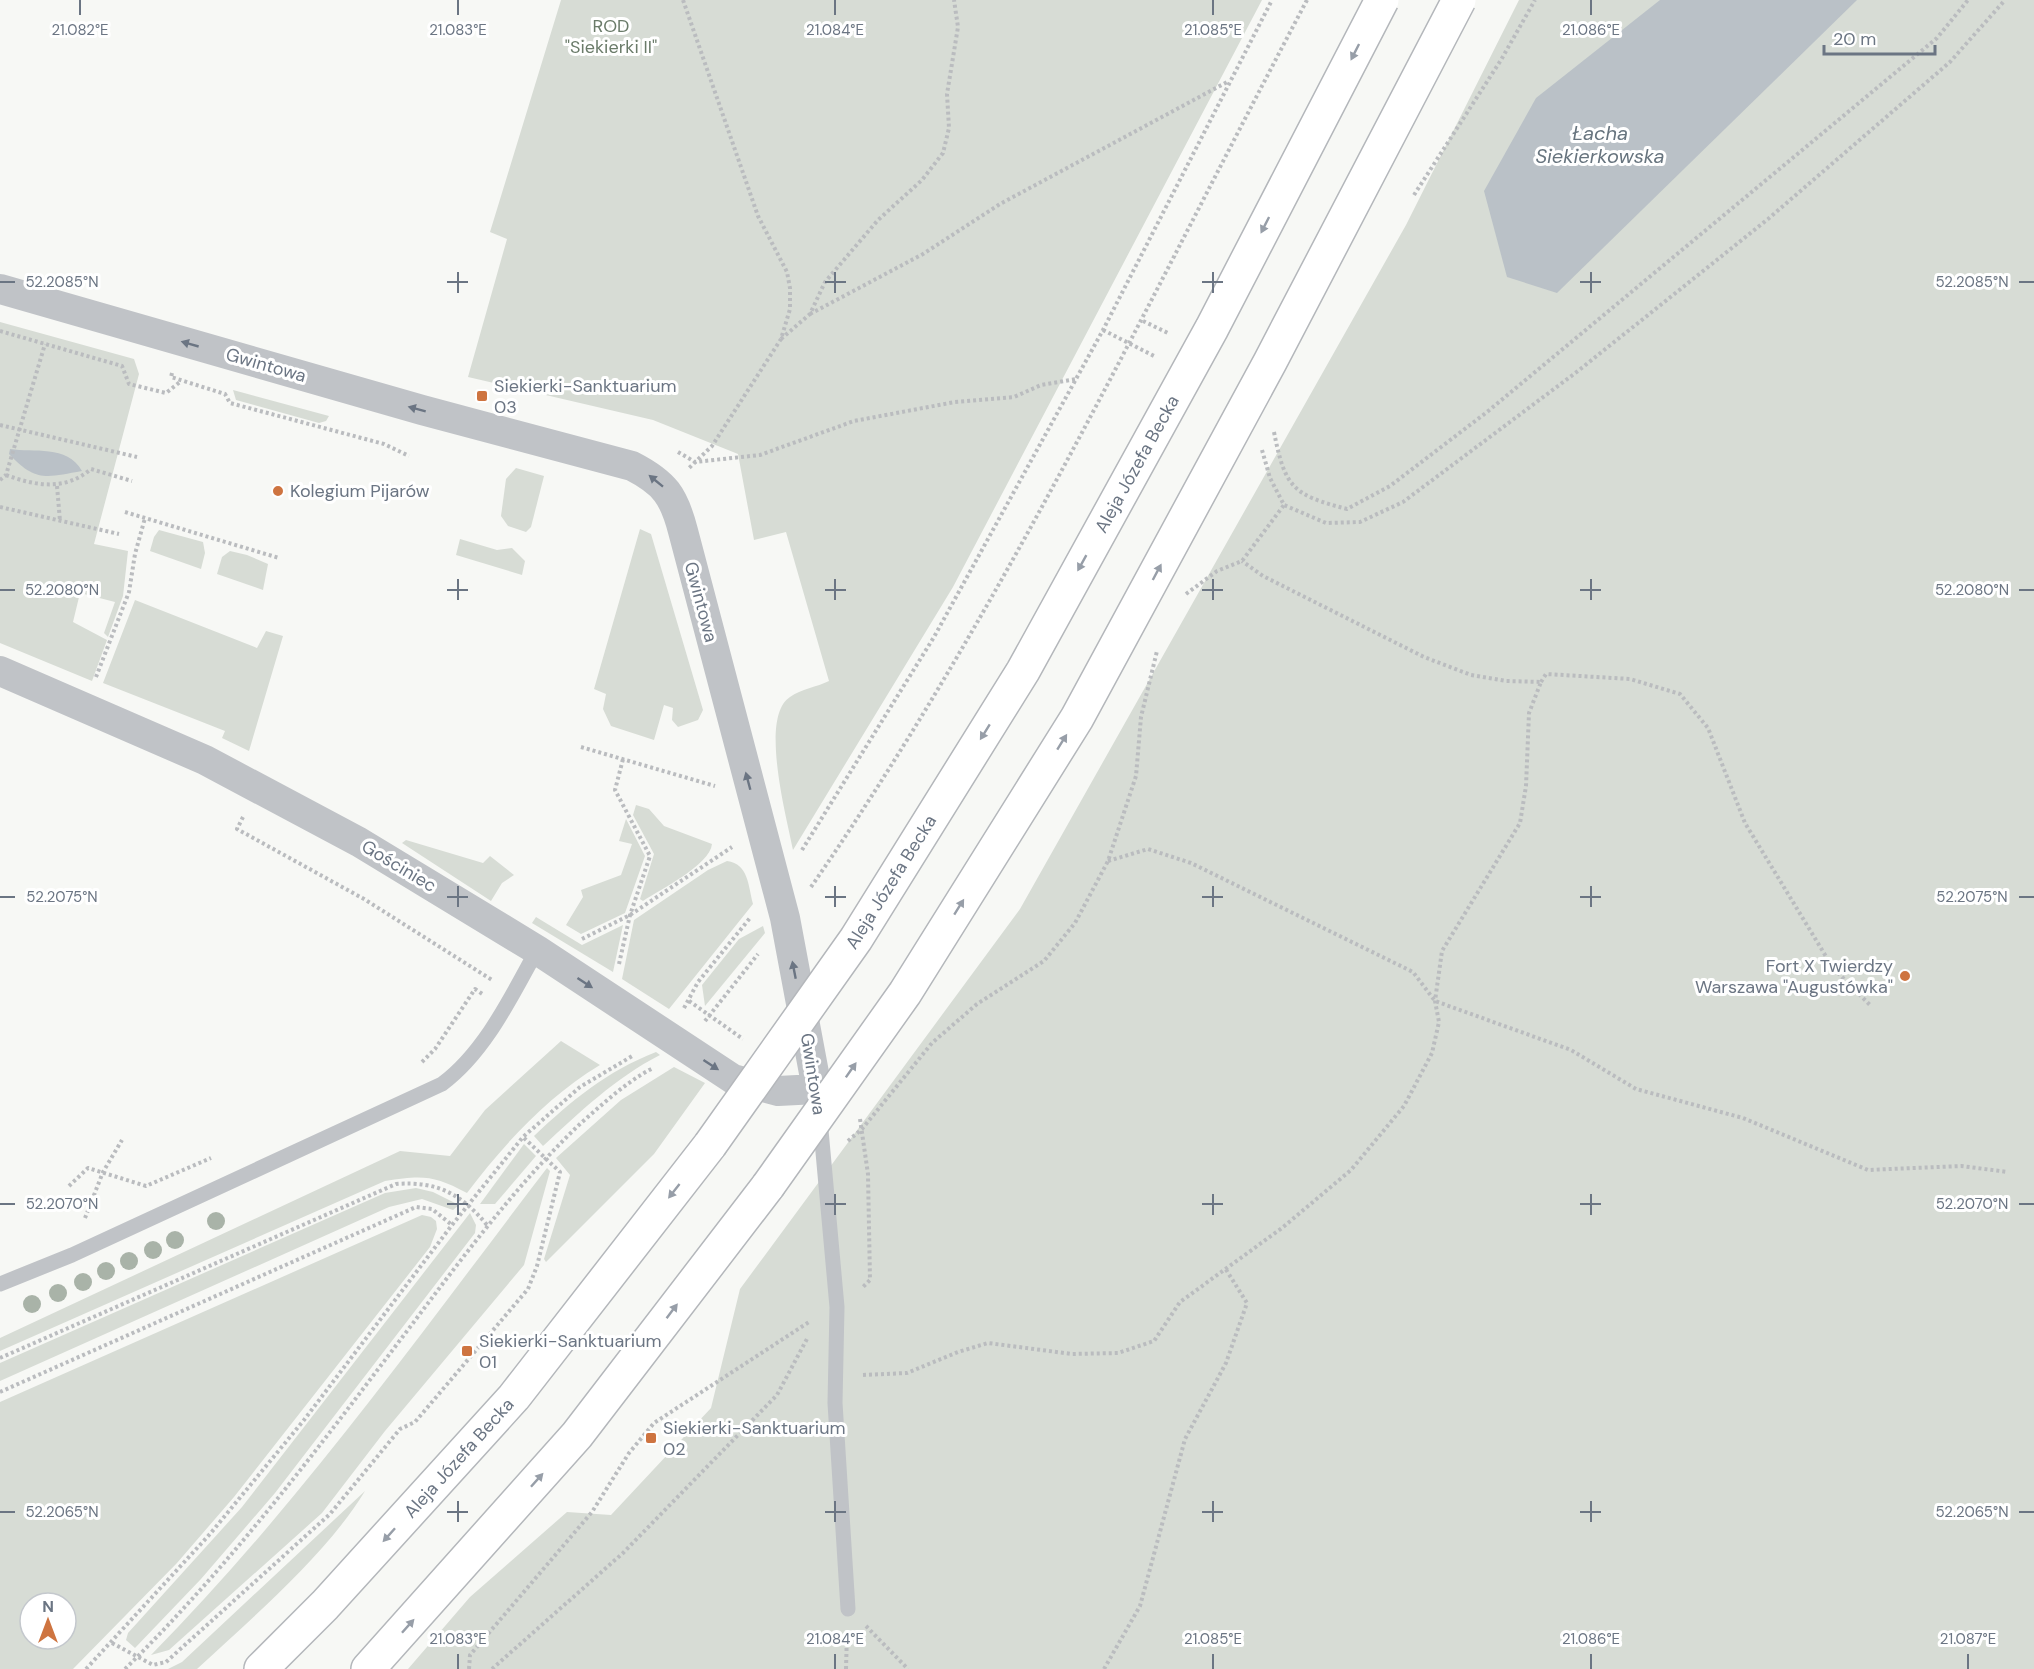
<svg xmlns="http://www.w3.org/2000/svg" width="2034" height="1669" font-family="'DM Sans',sans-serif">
<rect width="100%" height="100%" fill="#f7f8f5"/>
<g fill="#d7dcd5" fill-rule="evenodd">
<path d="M561,0H1262L953,587L793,850C787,818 759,717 790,697C801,689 817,687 829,681L786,532L754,540L738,454L653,420L468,377L507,239L490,232Z"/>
<polygon points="1519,0 2034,0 2034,1669 408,1669 470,1597 567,1512 611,1515 711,1408 740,1289 1020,909 1406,225"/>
<polygon points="0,322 134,359 139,374 94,544 128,551 123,596 108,637 104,633 115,602 80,593 73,622 107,640 92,681 0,643"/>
<polygon points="233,390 329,416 326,421 319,423 236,400"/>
<polygon points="516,468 544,476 531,527 526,532 508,526 501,516 506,479"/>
<polygon points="640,529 651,534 703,710 698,720 678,727 672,720 673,708 664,705 654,740 611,726 603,709 606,694 594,689"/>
<polygon points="159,530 203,542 205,553 201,569 150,551 154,537"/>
<polygon points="460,539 497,550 512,548 525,561 522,575 456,555"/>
<polygon points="230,551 247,555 268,564 263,590 217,574 222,557"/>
<polygon points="135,600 257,648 266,631 283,636 249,751 222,738 225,731 103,683"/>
<path d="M636,805L649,809L664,826L712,844C710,865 661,889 643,901L640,899L654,854L633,815Z"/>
<polygon points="626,819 645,856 625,913 581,934 566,925 583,897 581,890 621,875 632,844 619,841"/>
<polygon points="406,840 483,863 490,856 514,875 502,883 491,901 402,843"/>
<path d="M727,861C749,864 748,886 753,904L669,1009L622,979L634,920L708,870Z"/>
<polygon points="536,917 582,945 623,925 613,972 532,923"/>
<polygon points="763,926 765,933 705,1006 702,985 739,939"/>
<path d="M561,1041L600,1065C547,1097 504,1144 467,1193C434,1175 422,1175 385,1181L0,1351V1338L400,1151L450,1156L485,1110Z"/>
<path d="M656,1052L660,1055C615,1078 580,1112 543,1146L534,1136C571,1101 607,1071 656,1052Z"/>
<polygon points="674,1067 705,1083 654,1154 546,1262 544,1259 570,1175 556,1158 621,1100"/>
<polygon points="524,1144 536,1156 495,1204 480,1204"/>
<path d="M547,1168L550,1171L524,1265L385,1431L322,1513L169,1650L151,1655C298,1506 420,1334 547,1168Z"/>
<polygon points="416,1188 433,1192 459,1205 453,1210 422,1199 389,1207 0,1381 0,1363 385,1193"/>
<polygon points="470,1213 476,1225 475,1233 275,1493 201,1579 135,1648 126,1640 128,1633 242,1507"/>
<path d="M422,1215L431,1217L436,1221L437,1229L430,1247L234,1497L177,1563L73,1669H0V1402ZM30,1603H66V1639H30Z"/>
<path d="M365,1491C327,1554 252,1618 197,1669H168L182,1662Z"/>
</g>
<g fill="#bac1c7">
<polygon points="1660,0 1857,0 1557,293 1507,277 1484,191 1536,98"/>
<path d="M10,449C33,453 67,444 82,471C47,477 36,483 9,454Z"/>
</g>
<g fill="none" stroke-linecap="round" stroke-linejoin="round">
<defs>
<g id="primary">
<polyline points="261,1669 325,1605 514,1397 710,1145"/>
<polyline points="368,1669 577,1435 768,1186"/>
</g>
</defs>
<use href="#primary" stroke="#b4b7bb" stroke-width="36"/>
<g stroke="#babcbf" stroke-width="4" stroke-dasharray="3 3" stroke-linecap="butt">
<polyline points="683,0 758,216 787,272 790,288 790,309 781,339 712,446 689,468"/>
<polyline points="1414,195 1501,60 1535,0"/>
<polyline points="810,314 923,254 1000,204 1229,81"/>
<polyline points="1143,321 1168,333"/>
<polyline points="1103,330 1156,357"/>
<polyline points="0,331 122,366 129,384 166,393 180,382"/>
<polyline points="781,339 810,314 825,282 878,220 922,180 943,153 949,128 947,94 958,27 954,0"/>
<polyline points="172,373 171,377 225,394 230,403 384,444 409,456"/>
<polyline points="0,425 137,457"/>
<path d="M1274,432C1285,488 1293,495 1347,509L1390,486L1487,412L1937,38L1968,0"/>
<polyline points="1262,450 1270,478 1284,505 1326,523 1360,522 1403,502 1578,371 1768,219 1950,62 2005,0"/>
<polyline points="678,452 695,462 760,455 854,421 955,402 1014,397 1041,385 1076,379"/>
<path d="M6,475C36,486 65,491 91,469L132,481"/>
<polyline points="0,480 6,475 45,344"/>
<polyline points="57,486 60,521"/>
<polyline points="0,507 119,534"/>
<polyline points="125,512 279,558"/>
<polyline points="1186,594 1217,571 1242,561 1284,505"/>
<polyline points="96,677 129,592 135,554 145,518"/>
<polyline points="1541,682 1546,674 1630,679 1680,694 1708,728 1745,823 1833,968 1870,1005"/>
<polyline points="581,747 715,786"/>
<polyline points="243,817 237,829 364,899 492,980"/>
<polyline points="802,850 934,637 1103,330 1272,0"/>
<polyline points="1108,861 1148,849 1191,863 1413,972 1435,1001 1571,1050 1636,1089 1743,1118 1868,1170 1961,1166 2008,1172"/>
<path d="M811,887C1004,608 1149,299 1307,0"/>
<polyline points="582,939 630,915 732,847"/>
<polyline points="619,964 630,915 650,856 615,790 623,759"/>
<polyline points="689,1001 743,1039"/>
<polyline points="684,1008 698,982 750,918"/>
<polyline points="705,1021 758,954"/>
<polyline points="422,1062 435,1049 475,989 484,995"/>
<polyline points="860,1119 868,1174 870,1280 863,1287"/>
<polyline points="848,1141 862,1129 932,1043 977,1004 1044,961 1075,923 1108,861 1136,776 1141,717 1157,651"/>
<polyline points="69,1186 88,1168 146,1186 211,1158"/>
<polyline points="85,1218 103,1172 122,1140"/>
<path d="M0,1358L396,1184C438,1181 461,1194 487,1225"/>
<polyline points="863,1375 907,1373 958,1352 988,1343 1072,1354 1118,1353 1154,1341 1180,1302 1282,1228 1351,1170 1404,1106 1432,1053 1439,1022 1435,1001 1442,951 1520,823 1526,786 1529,713 1541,682 1506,681 1471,675 1424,657 1263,576 1242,561"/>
<polyline points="0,1392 416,1207 432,1209 452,1225"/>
<polyline points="866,1626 908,1669"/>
<polyline points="112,1643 153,1665 166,1662 330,1514 400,1429 415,1422 528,1289 537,1266 560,1172 523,1137"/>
<polyline points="86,1669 210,1534 304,1420 452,1225 523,1137 580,1087 634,1055"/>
<path d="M125,1669C229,1567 316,1451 404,1335C460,1261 514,1187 581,1123C604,1103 626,1082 653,1068"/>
<polyline points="469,1669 470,1655 592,1512 629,1453 654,1423 809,1322"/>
<polyline points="492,1669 623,1553 777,1395 808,1337"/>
<polyline points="846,1669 847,1633"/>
<polyline points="1104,1669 1140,1606 1185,1439 1226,1363 1247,1303 1225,1268"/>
</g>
<g stroke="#c0c3c7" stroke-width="15">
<polyline points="820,1119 837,1307 835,1403 848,1609"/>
<path d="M0,1284L72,1255L442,1084C485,1052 511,997 537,950"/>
</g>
<path stroke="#c0c3c7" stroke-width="30" d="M0,289L422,410L632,466C665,483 674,496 683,531L785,918L817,1089L778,1091L733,1079L537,950L359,842L205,760L0,671"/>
<use href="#primary" stroke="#fff" stroke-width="33"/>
<defs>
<g id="primary-bridge">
<polyline points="710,1145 856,939 1023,671 1212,328 1382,0"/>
<polyline points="768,1186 905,993 1077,718 1270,362 1459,0"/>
</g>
</defs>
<use href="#primary-bridge" stroke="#b4b7bb" stroke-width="36" stroke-linecap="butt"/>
<use href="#primary-bridge" stroke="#fff" stroke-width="33"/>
</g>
<g fill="#a9b3a8">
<circle cx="216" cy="1221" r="9"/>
<circle cx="175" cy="1240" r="9"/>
<circle cx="153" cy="1250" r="9"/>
<circle cx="129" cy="1261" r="9"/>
<circle cx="106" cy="1271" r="9"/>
<circle cx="83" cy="1282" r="9"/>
<circle cx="58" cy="1293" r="9"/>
<circle cx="32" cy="1304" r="9"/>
</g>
<defs><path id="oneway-solid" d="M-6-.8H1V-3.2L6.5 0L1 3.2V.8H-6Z" transform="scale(1.5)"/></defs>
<g fill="#979ea8">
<use href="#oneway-solid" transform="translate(1355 52) rotate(117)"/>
<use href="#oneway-solid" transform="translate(1265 225) rotate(117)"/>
<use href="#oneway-solid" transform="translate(1082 563) rotate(119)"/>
<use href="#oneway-solid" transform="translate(1157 572) rotate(-62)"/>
<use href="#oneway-solid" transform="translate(985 732) rotate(122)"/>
<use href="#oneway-solid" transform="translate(1062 742) rotate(-58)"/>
<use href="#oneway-solid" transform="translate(959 907) rotate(-58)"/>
<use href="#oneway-solid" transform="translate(851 1070) rotate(-55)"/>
<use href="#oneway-solid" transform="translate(674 1191) rotate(128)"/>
<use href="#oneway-solid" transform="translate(672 1311) rotate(-53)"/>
<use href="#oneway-solid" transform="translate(537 1480) rotate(-48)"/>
<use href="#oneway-solid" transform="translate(389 1535) rotate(132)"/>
<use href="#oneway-solid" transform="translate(408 1626) rotate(-48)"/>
</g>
<g fill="#6b7583">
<use href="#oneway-solid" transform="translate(190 344) rotate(-164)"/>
<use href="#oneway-solid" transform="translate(417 409) rotate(-165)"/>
<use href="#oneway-solid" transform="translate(656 481) rotate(-141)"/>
<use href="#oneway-solid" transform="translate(748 781) rotate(-105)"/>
<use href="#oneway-solid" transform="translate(794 970) rotate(-101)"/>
<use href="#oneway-solid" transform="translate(585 983) rotate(33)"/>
<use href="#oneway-solid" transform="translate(711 1065) rotate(33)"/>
</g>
<path fill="none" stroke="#6b7583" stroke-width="2" d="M80,0V15M458,0V15M835,0V15M1213,0V15M1591,0V15M458,272V293M835,272V293M1213,272V293M1591,272V293M0,282H15M447,282H468M825,282H846M1202,282H1223M1580,282H1601M2019,282H2034M458,579V600M835,579V600M1213,579V600M1591,579V600M0,590H15M447,590H468M825,590H846M1202,590H1223M1580,590H1601M2019,590H2034M458,886V907M835,886V907M1213,886V907M1591,886V907M0,897H15M447,897H468M825,897H846M1202,897H1223M1580,897H1601M2019,897H2034M458,1194V1215M835,1194V1215M1213,1194V1215M1591,1194V1215M0,1204H15M447,1204H468M825,1204H846M1202,1204H1223M1580,1204H1601M2019,1204H2034M458,1501V1522M835,1501V1522M1213,1501V1522M1591,1501V1522M0,1512H15M447,1512H468M825,1512H846M1202,1512H1223M1580,1512H1601M2019,1512H2034M458,1654V1669M835,1654V1669M1213,1654V1669M1591,1654V1669M1968,1654V1669"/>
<g fill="#ce7440" stroke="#fff" stroke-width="2">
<rect x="476" y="390" width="12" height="12" rx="3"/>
<circle cx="278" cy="491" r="6"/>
<circle cx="1905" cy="976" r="6"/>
<rect x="461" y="1345" width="12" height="12" rx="3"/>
<rect x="645" y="1432" width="12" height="12" rx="3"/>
</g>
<g text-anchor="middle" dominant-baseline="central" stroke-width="6" stroke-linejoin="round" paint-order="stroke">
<g font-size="18" fill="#6a7b69" stroke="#fff">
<text x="611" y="26">ROD<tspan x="611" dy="21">"Siekierki II"</tspan></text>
</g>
<g font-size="18" fill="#6b7583" stroke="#fff">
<text transform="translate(266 365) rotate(16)">Gwintowa</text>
<text transform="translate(1137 464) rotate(-61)">Aleja Józefa Becka</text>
<text transform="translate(701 602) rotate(75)">Gwintowa</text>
<text transform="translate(399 866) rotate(31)">Gościniec</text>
<text transform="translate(891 882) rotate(-58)">Aleja Józefa Becka</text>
<text transform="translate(813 1074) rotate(81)">Gwintowa</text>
<text transform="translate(459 1458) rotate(-48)">Aleja Józefa Becka</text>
</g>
<g font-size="18" fill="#6b7583" stroke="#fff" text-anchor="start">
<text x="494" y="386">Siekierki-Sanktuarium<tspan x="494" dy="21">03</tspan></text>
<text x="290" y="491">Kolegium Pijarów</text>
<text x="1893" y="966" text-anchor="end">Fort X Twierdzy<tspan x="1893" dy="21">Warszawa "Augustówka"</tspan></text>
<text x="479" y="1341">Siekierki-Sanktuarium<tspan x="479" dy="21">01</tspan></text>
<text x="663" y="1428">Siekierki-Sanktuarium<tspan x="663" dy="21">02</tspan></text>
</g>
<g font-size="20" font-style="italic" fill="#67747e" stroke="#fff">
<text x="1600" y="133">Łacha<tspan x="1600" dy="23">Siekierkowska</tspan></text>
</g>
</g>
<g font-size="15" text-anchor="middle" fill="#6b7583" stroke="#fff" stroke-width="6" stroke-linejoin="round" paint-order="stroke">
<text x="80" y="35">21.082°E</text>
<text x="458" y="35">21.083°E</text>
<text x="835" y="35">21.084°E</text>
<text x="1213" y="35">21.085°E</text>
<text x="1591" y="35">21.086°E</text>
<text x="62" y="287">52.2085°N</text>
<text x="1972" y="287">52.2085°N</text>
<text x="62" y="595">52.2080°N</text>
<text x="1972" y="595">52.2080°N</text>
<text x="62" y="902">52.2075°N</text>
<text x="1972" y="902">52.2075°N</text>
<text x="62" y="1209">52.2070°N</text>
<text x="1972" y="1209">52.2070°N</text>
<text x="62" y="1517">52.2065°N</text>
<text x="1972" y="1517">52.2065°N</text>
<text x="458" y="1644">21.083°E</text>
<text x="835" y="1644">21.084°E</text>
<text x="1213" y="1644">21.085°E</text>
<text x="1591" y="1644">21.086°E</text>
<text x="1968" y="1644">21.087°E</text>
</g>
<g transform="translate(48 1621)"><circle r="28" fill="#ffffff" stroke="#c4c8cd" stroke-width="1.5"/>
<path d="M0-4.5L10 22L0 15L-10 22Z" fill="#ce7440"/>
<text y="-9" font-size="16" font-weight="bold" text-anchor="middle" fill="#6b7583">N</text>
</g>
<path d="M1824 45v9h111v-9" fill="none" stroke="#6b7583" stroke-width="3"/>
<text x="1833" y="45" font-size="18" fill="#6b7583" stroke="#ffffff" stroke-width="4.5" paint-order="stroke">20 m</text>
</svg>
